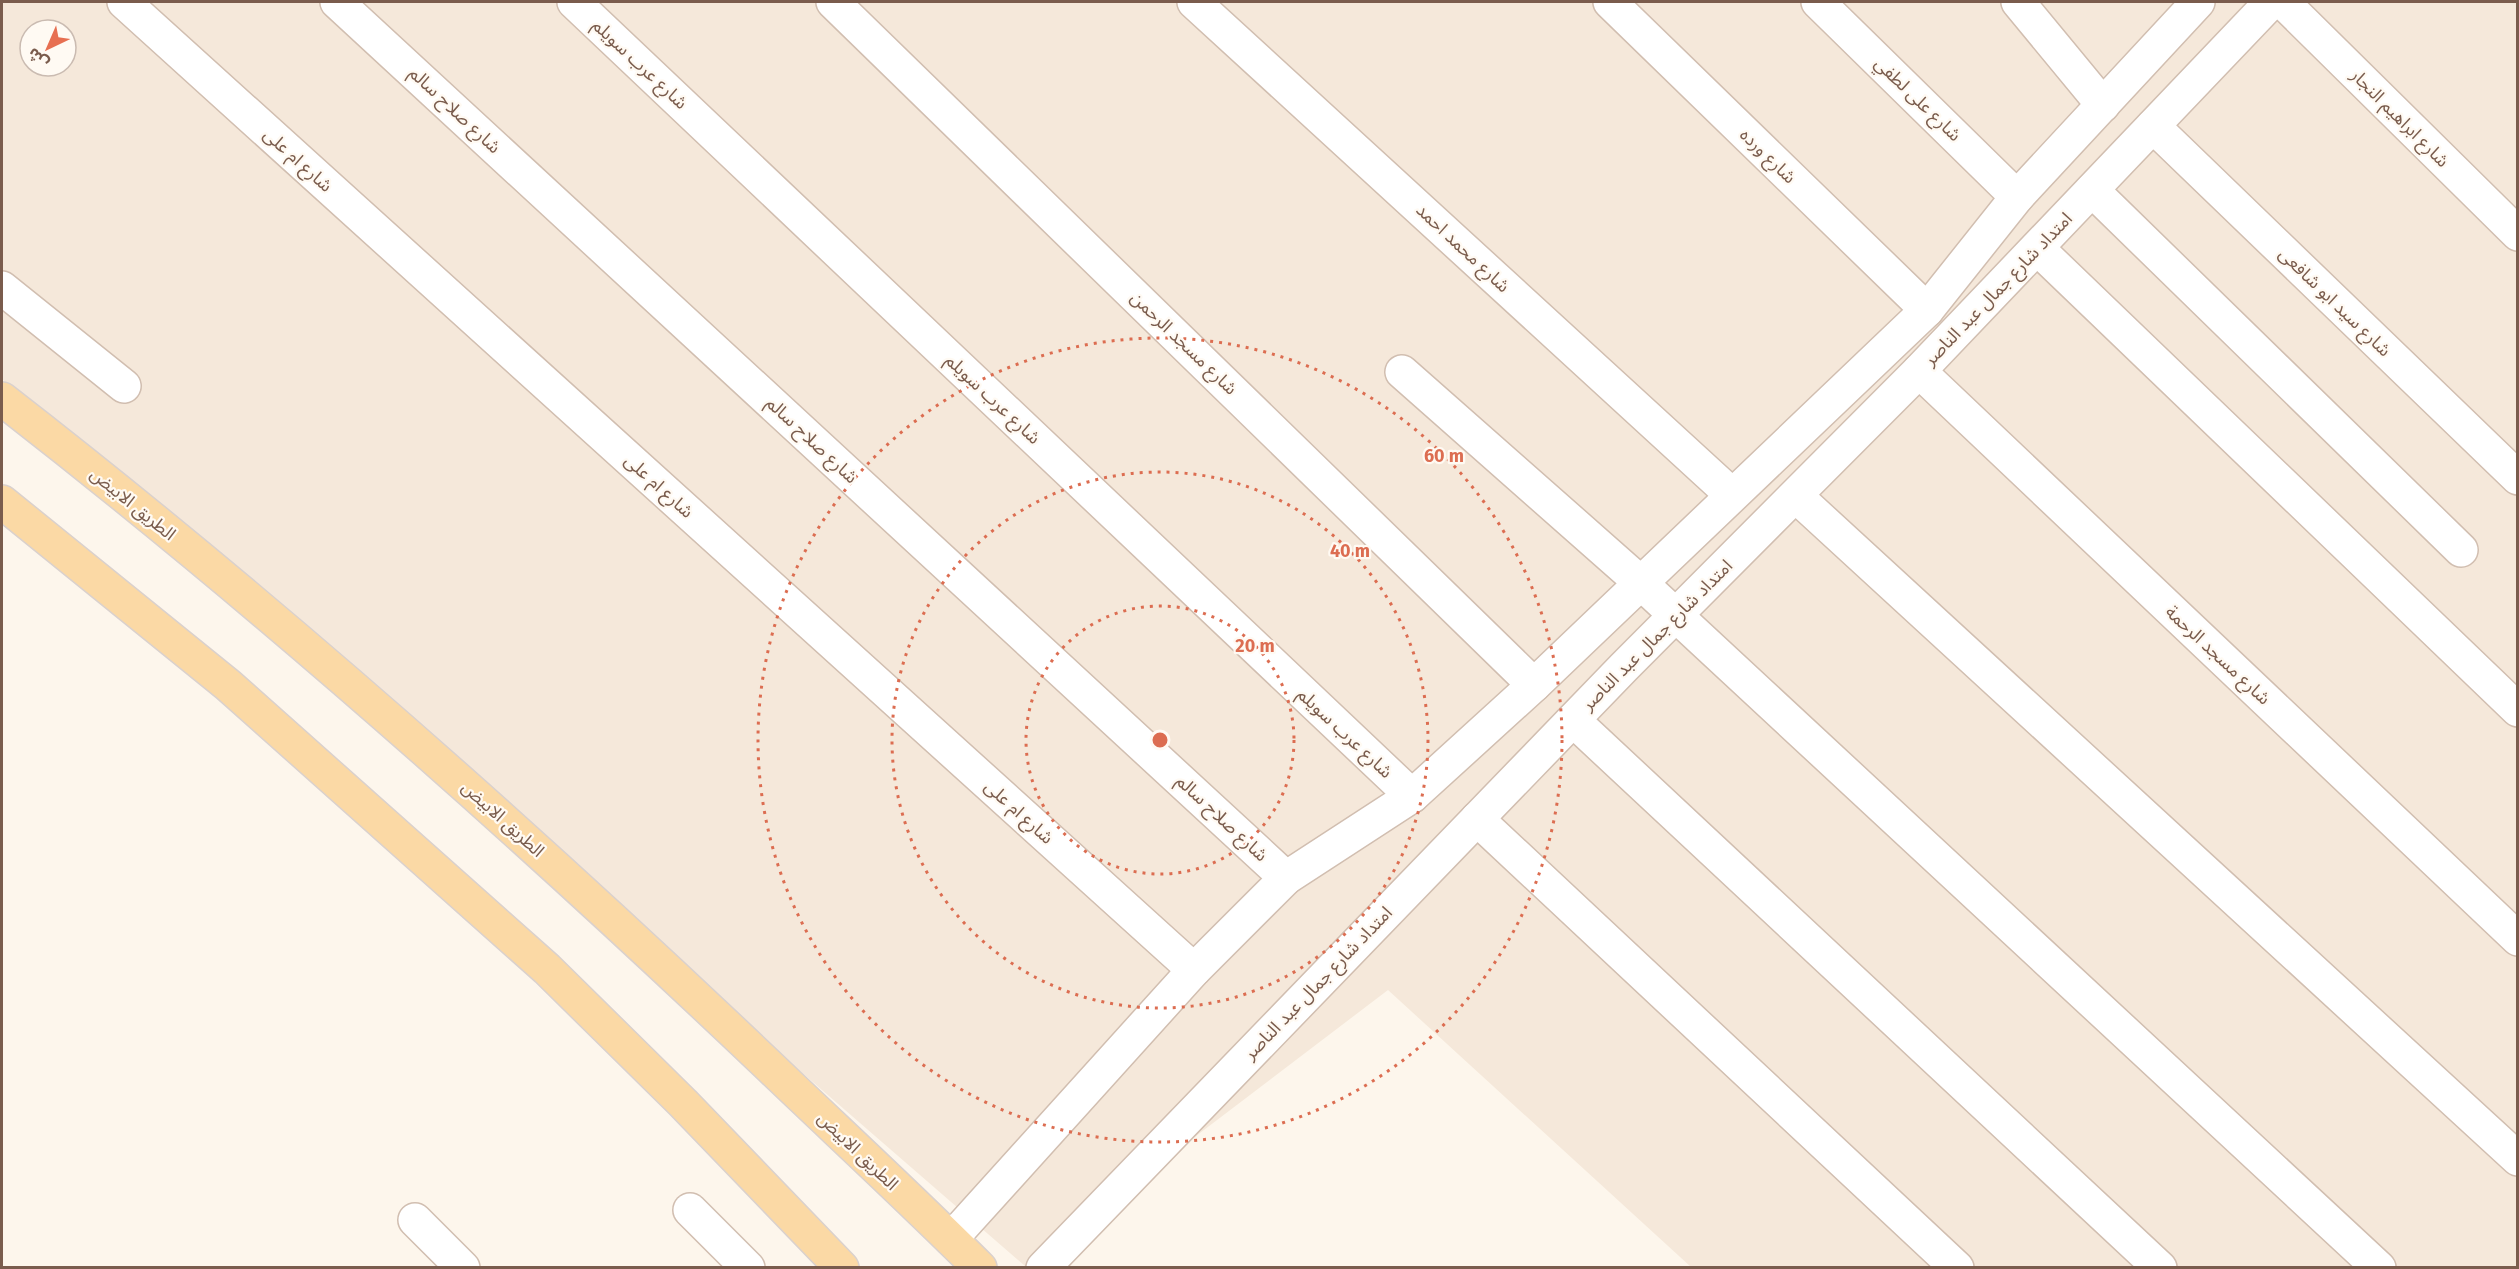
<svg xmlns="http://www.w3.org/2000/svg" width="2519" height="1269" font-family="'Fira Sans','Noto Sans Arabic',sans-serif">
<rect width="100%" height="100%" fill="#fdf6ec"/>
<path fill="#f5e8da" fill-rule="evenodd" d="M2,2H2517V1267H1691L1388,990L1025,1266L2,379ZM30,30H66V66H30Z"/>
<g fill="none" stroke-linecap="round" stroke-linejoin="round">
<defs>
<g id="minor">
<polyline points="124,2 1194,970"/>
<polyline points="337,2 1286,878"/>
<polyline points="574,2 1412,796"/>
<polyline points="833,2 1534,685"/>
<polyline points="1194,2 1732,495"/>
<polyline points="1610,2 1927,310"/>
<polyline points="1818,2 2017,197"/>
<polyline points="2018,2 2103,105"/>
<polyline points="2283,2 2518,234"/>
<polyline points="2153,126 2518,478"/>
<polyline points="2092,190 2461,550"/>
<polyline points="2037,248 2518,710"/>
<polyline points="2,288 124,386"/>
<polyline points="1919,371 2518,939"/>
<polyline points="1402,372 1641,583 2379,1268"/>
<polyline points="1796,496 2518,1159"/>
<polyline points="1573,720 2160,1268"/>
<polyline points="1477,819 1957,1268"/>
<polyline points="690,1210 748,1268"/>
<polyline points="415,1220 463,1268"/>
<polyline points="951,1239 1194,970 1286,878 1412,796 1534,685 1927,310 2017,197 2198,2"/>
<polyline points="1043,1268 1624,667 1919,371 2271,2"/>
</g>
<g id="major">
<path d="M2,399C269,606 521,830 766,1063C837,1131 910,1198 980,1268"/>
<polyline points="2,502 228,685 547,969 683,1103 842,1268"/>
</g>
</defs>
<use href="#minor" stroke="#d1beb0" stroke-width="36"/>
<use href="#major" stroke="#dad1cd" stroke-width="36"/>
<use href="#minor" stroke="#fff" stroke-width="33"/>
<use href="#major" stroke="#fbd9a5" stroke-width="33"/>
</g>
<g fill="none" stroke="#dc6d51" stroke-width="3" stroke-dasharray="3 6">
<circle cx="1160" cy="740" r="134"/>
<circle cx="1160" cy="740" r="268"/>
<circle cx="1160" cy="740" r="402"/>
</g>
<g text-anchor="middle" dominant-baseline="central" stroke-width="4.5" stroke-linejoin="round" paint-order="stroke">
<g font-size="18" fill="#7a5c4d" stroke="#fffaf3">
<text transform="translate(640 64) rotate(43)">شارع عرب سويلم</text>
<text transform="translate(1918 99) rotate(44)">شارع على لطفي</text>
<text transform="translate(455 110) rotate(43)">شارع صلاح سالم</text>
<text transform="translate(2400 118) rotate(45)">شارع ابراهيم النجار</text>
<text transform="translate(1768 156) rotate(44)">شارع ورده</text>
<text transform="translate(298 160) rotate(42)">شارع ام على</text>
<text transform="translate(1463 248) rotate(43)">شارع محمد احمد</text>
<text transform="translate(1998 289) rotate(-46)">امتداد شارع جمال عبد الناصر</text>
<text transform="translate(2335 302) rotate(44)">شارع سيد ابو شافعى</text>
<text transform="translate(1184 343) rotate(44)">شارع مسجد الرحمن</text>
<text transform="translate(993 399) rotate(43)">شارع عرب سويلم</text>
<text transform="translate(812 440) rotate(43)">شارع صلاح سالم</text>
<text transform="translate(659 486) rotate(42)">شارع ام على</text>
<text transform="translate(133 504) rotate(39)">الطريق الابيض</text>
<text transform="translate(1657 635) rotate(-45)">امتداد شارع جمال عبد الناصر</text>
<text transform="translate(2218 655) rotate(43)">شارع مسجد الرحمة</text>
<text transform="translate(1345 733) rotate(43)">شارع عرب سويلم</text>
<text transform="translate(1019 812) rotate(42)">شارع ام على</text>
<text transform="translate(1222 818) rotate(43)">شارع صلاح سالم</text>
<text transform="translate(503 819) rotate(42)">الطريق الابيض</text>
<text transform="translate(1318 983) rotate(-46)">امتداد شارع جمال عبد الناصر</text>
<text transform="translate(858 1151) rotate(44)">الطريق الابيض</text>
</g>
</g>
<circle cx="1160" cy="740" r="9" fill="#dc6d51" stroke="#fffaf3" stroke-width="3"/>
<g font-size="18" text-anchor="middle" font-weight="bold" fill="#dc6d51" stroke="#fffaf3" stroke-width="4.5" stroke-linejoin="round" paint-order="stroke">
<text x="1444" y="462">60 m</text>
<text x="1350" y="557">40 m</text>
<text x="1255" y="652">20 m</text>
</g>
<rect width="2519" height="1269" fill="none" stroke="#7a5c4d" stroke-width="6"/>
<g transform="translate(48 48) rotate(224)"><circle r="28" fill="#fffaf3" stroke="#cabbb1" stroke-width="1.5"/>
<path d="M0-4.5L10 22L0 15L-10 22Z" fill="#e76f51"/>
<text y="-9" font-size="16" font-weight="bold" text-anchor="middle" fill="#7a5c4d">ش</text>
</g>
</svg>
